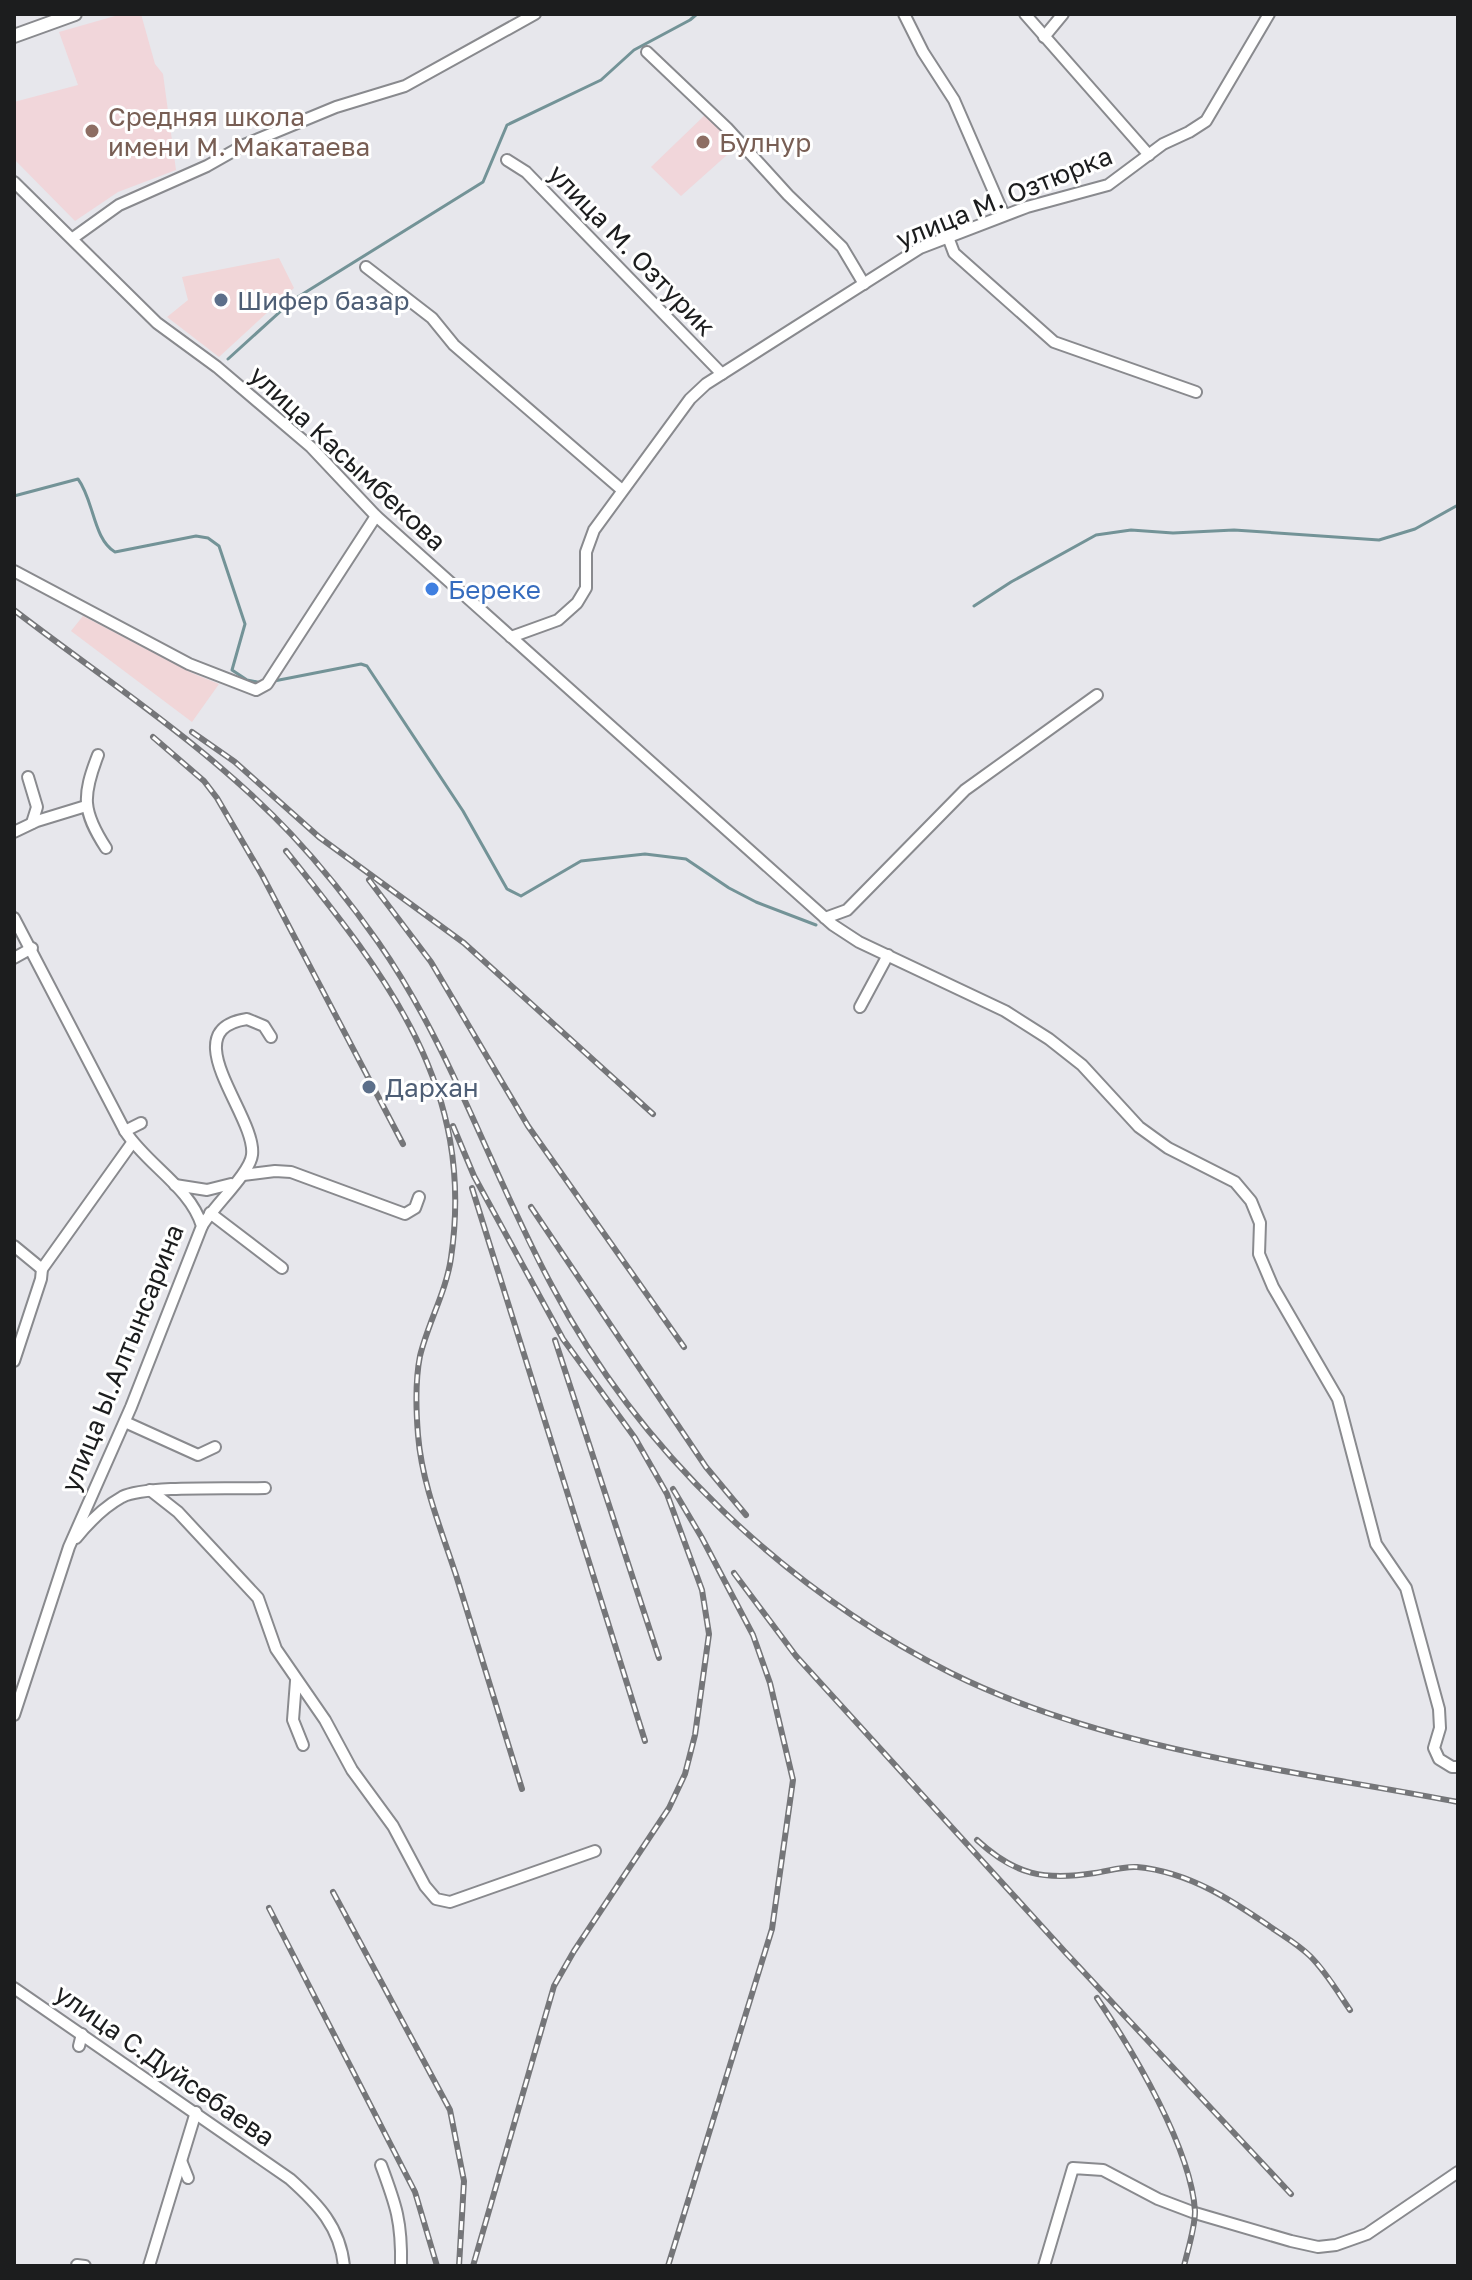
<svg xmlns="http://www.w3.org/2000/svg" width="1472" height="2280" font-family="'Golos Text',sans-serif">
<rect width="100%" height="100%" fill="#e7e7ec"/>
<g fill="#f1d6d8">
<polygon points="279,258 294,288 219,357 167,317 188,300 182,277"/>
<polygon points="83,616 192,673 219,684 192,722 71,631"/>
</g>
<g fill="#f1d6da">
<polygon points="122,14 141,14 155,64 163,74 176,170 118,192 75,221 14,159 14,102 78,85 59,32"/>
<polygon points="706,114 737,146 681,196 651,167"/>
</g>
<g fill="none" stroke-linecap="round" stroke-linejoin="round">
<g stroke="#739397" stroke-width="3">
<polyline points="228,359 293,300 483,182 507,125 601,80 634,50 690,20 697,14"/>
<path d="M14,496L78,479C94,500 93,539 115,552L196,536L208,538L219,546L245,624L232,670L247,680L262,683"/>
<polyline points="974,606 1011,582 1096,535 1131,530 1173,533 1234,530 1379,540 1415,529 1458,505"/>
<polyline points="274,681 361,664 367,666 463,811 507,889 521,896 581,861 645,854 686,859 729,888 756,902 816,925"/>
</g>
<defs>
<g id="minor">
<polyline points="904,14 923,52 954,100 1004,215"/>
<polyline points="1025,14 1149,155"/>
<polyline points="1044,37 1063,14"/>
<polyline points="647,52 727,128 788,195 842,247 864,284"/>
<polyline points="507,160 526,172 722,374"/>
<polyline points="14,182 157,323 217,367 311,447 376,516 833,925 859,942 1005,1011 1049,1039 1082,1065 1139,1127 1168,1148 1235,1182 1251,1201 1260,1223 1259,1254 1273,1287 1338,1399 1376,1544 1406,1588 1439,1709 1440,1728 1434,1748 1439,1759 1452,1767 1458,1767"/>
<polyline points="948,237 954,253 1054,342 1196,392"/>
<polyline points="73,238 119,205 207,166 244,145 336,107 405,86 535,14"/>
<polyline points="366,267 432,318 454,345 622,490"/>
<polyline points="14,571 189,664 256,690 267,684 376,516"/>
<polyline points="511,637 558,620 577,603 586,588 586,552 594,530 690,399 706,384 920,248 1027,207 1108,185 1163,144 1189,132 1206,121 1269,14"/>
<path d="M98,755C82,796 82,811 106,848"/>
<polyline points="28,777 37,807 32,823"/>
<polyline points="14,832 37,821 86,806"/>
<path d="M14,918L125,1131C147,1165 190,1187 202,1226L131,1407L69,1547L14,1715"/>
<polyline points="825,918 847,910 965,790 1097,695"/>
<polyline points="14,958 32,948"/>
<polyline points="860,1007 888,955"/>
<polyline points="125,1131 141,1123"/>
<polyline points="243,1175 275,1171 291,1172 405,1214 415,1208 419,1197"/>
<polyline points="175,1185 207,1190 231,1184"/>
<polyline points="210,1213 282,1268"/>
<path d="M202,1226C213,1207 250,1173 252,1155C257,1116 172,1030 247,1019L264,1026L271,1037"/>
<polyline points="14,1246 42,1269"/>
<polyline points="14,1361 41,1279 42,1269 132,1143"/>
<polyline points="125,1422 198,1455 215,1447"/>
<polyline points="150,1490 178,1512 258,1598 276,1649 325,1720 352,1770 393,1826 425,1886 436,1899 450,1902 595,1851"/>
<path d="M76,1538C89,1522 104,1507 122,1497C145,1485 235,1489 265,1488"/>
<polyline points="296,1681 293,1720 303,1745"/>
<path d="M14,1988L290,2179C318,2204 340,2227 344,2266"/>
<polyline points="79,2046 82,2034"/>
<polyline points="182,2163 188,2178"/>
<path d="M381,2165C396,2205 402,2222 401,2266"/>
<polyline points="77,2265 85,2266"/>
<polyline points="149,2266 196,2112"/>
<polyline points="1044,2266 1073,2168 1103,2170 1158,2199 1195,2213 1291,2241 1318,2247 1336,2245 1367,2234 1458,2172"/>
</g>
<polyline id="major" points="14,36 75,14"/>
</defs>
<use href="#minor" stroke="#898a8e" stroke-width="14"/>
<use href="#major" stroke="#898a8e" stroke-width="16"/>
<use href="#minor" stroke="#fff" stroke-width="10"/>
<use href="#major" stroke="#fff" stroke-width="12"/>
<defs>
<g id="rail">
<path d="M14,610C108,682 210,748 291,834C322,867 352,905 378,942C452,1048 491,1173 552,1286C639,1451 785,1589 951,1673C1106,1750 1290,1770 1458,1802"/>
<polyline points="192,732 235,762 319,837 464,943 653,1114"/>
<polyline points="153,737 204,781 217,798 262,875 403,1144"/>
<path d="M286,851C387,977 476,1087 451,1258C446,1292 428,1323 420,1356C415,1381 416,1410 418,1435C422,1484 441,1529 456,1575C478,1646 500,1718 522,1789"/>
<polyline points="369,880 431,962 528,1126 684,1347"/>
<polyline points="453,1126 474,1176 563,1339 635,1438 667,1494 702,1590 709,1634 695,1735 685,1774 669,1808 574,1951 554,1986 473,2266"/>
<polyline points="472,1188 645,1741"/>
<polyline points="531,1207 706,1467 746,1515"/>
<polyline points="555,1340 659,1658"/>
<polyline points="734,1573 796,1656 1066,1953 1291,2194"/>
<path d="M977,1840C1015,1875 1044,1881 1095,1873C1108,1871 1124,1866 1137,1867C1190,1872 1233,1901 1275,1930C1287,1938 1300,1946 1310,1956C1326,1972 1337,1991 1350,2010"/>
<polyline points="333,1892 450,2110 464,2181 459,2266"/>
<polyline points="269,1908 415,2192 437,2266"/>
<path d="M1097,1998C1133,2051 1191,2148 1195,2211C1195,2228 1188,2249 1184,2266"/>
<polyline points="668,2266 772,1929 793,1780 770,1683 753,1635 702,1538 673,1489"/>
</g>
</defs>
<use href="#rail" stroke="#757679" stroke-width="6"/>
<use href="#rail" stroke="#fff" stroke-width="3" stroke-dasharray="9" stroke-linecap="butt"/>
</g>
<g fill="#8d6e63" stroke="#fff" stroke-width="3">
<circle cx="92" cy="131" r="8"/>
<circle cx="703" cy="142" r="8"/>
</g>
<g fill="#5c6f8a" stroke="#fff" stroke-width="3">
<circle cx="221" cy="300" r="8"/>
<circle cx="369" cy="1087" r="8"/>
</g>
<circle fill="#3f7fe0" stroke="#fff" stroke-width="3" cx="432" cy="589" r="8"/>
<g text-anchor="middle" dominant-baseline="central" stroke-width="6" stroke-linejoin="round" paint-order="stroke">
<g font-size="26" fill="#785e54" stroke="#fff" text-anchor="start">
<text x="108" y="116">Средняя школа<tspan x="108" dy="30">имени М. Макатаева</tspan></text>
<text x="719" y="142">Булнур</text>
</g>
<g font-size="26" fill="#1c1d1e" stroke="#fff">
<text transform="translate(1004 197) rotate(-22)">улица М. Озтюрка</text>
<text transform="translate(632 250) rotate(46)">улица М. Озтурик</text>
<text transform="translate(348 458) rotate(43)">улица Касымбекова</text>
<text transform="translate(122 1358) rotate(-68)">улица Ы.Алтынсарина</text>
<text transform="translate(165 2065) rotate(35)">улица С.Дуйсебаева</text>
</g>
<g font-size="26" fill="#4e5e75" stroke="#fff" text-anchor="start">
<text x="237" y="300">Шифер базар</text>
<text x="385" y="1087">Дархан</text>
</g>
<g font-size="26" fill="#366cbe" stroke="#fff" text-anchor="start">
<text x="448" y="589">Береке</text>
</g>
</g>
<rect width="1472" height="2280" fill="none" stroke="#1c1d1e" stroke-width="32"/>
</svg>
